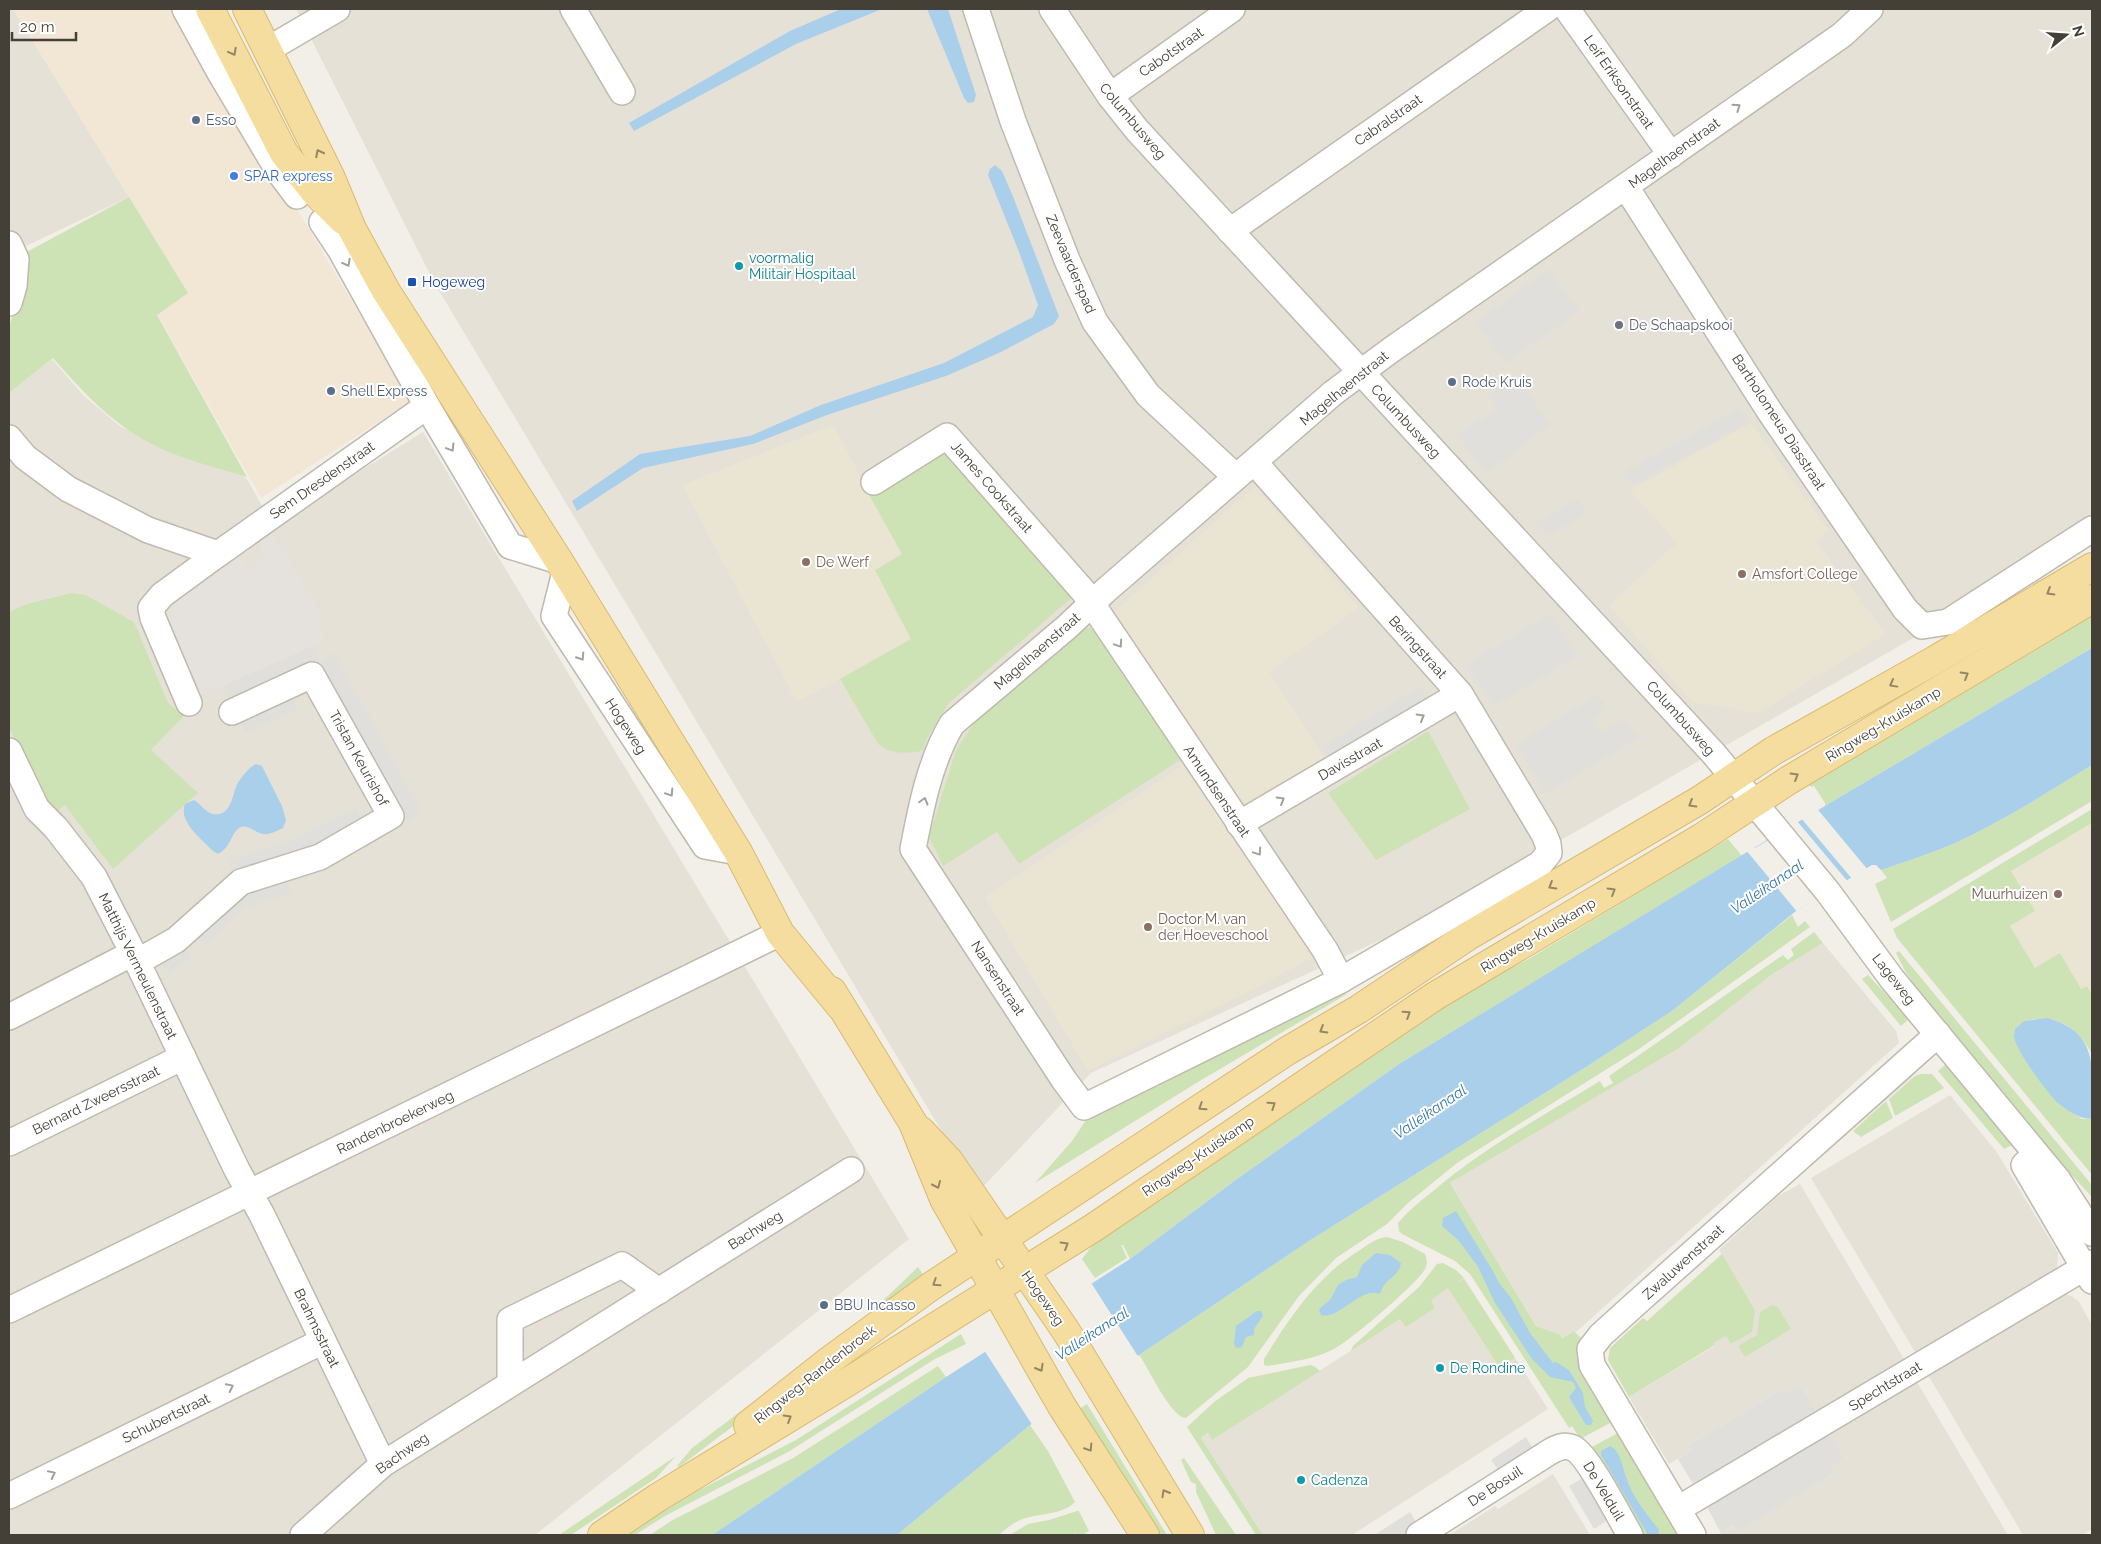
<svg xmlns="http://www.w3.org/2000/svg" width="2101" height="1544" font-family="Raleway,sans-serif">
<rect width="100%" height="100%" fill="#f2efe8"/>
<g fill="#e6e1d7">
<polygon points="9,9 13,9 129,197 9,254"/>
<polygon points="296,9 2092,9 2092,528 1943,621 1411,926 1091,1073 978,1192 435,284"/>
<polygon points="52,359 84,396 121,427 226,461 247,479 273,525 423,432 909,1239 535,1535 9,1535 9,393"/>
<polygon points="1823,943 1896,1031 1899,1043 1576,1332 1574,1331 1561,1338 1559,1334 1536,1326 1450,1183 1641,1070 1771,975"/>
<polygon points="1950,1095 1996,1151 2058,1253 2057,1268 1915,1352 1811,1178"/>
<polygon points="1800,1184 1904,1359 1816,1411 1801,1386 1788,1394 1785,1388 1688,1445 1691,1451 1669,1464 1629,1397 1715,1346 1714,1343 1726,1336 1732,1344 1755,1310 1719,1250 1778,1196"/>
<polygon points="1464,1278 1548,1409 1352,1535 1263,1535 1201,1438 1209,1433 1213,1439"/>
<polygon points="2066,1294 2073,1297 2079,1302 2092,1325 2092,1529 2082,1535 2023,1535 1928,1375"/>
<polygon points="1917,1382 2008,1535 1717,1535 1735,1525 1738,1530 1835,1473 1832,1467 1845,1459 1830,1434"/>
<polygon points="1553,1474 1590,1535 1449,1535 1495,1506 1498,1509"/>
</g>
<polygon fill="#f2e6d5" points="13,9 178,9 411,401 261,498 157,314 188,293"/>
<polygon fill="#e5e1dd" points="271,532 321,612 319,613 324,642 195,698 163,624 165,613 238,556 248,568 266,555 257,542"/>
<g fill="#eae4d3">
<polygon points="1751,423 1828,530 1816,541 1886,634 1758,713 1692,702 1609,605 1677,543 1630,490"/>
<polygon points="833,425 902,554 875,570 911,639 797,702 682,485"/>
<polygon points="1255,486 1359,608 1269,672 1324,757 1243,810 1112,614"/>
<polygon points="1185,764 1313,957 1265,983 1088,1071 985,897"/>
<polygon points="2092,823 2092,995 2087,986 2081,989 2035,968 2010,926 2034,911 2010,871"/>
</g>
<g fill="#cee3b5">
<path d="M129,197L188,293L157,315L247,477C215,467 179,459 150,443C111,423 81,390 53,358L9,393V328L21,282V255Z"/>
<path d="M946,450L1074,596L949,703L927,738L923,751C905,753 893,755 878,744L840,679L911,639L875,570L902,554L868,493Z"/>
<polygon points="71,593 86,595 134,622 168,703 184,716 151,750 198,793 113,869 65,805 55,813 28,767 9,728 9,612 27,604"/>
<polygon points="2092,612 2092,648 1825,806 1825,803 1814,786 1811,787 1807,781"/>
<polygon points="1086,628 1091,628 1099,636 1180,760 1019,864 997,832 943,866 929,837 956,750 975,722 991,706"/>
<polygon points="1428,731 1470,809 1376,860 1328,793"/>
<path d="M2092,765V801L1891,922L1875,884L1887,878L1881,870C1905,862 1929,854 1953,844C2001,822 2047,793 2092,765Z"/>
<path d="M2092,809V823L2011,871L2035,911L2010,926L2035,968L2060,953L2081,989L2087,986L2092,995V1054C2076,1025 2057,1014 2024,1021L2036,1075L2059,1104L2082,1119L2092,1118V1175L1897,938L1893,929Z"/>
<polygon points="1728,839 1742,856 1399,1064 1237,1179 1130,1259 1123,1245 1121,1245 1127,1258 1095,1278 1082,1259 1095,1242 1381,1043 1485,981 1525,961"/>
<path d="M1792,915L1798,927L1805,921L1810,927L1639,1049L1457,1163L1408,1203L1387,1224L1336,1258L1299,1296L1248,1367L1186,1418C1171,1418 1147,1365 1139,1355L1309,1241L1583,1069L1672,1011Z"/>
<path d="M1814,932L1823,943L1771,975L1679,1048L1450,1183L1536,1326L1559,1334L1562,1338L1574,1331L1582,1339L1577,1346V1357L1614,1421L1580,1439L1572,1426L1569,1428L1470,1274L1455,1261L1402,1234L1399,1231L1398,1223C1408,1211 1420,1201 1432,1192C1483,1148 1543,1116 1600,1081L1604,1088L1613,1083L1609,1076L1783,955L1788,960L1794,955L1791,949Z"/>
<polygon points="1899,951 2092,1185 2092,1197 2063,1166 1919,992 1905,971 1896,953"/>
<polygon points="1868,975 1909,1019 1901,1026 1862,979"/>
<polygon points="1321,994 1347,994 1198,1082 1035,1183 1072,1141 1088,1117"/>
<polygon points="1946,1064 2012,1145 2004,1149 1938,1071"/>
<polygon points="1921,1074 1932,1074 1944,1088 1895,1116 1889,1099 1915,1076"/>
<polygon points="1886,1101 1893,1118 1861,1137 1853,1131"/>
<path d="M1387,1237L1403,1242L1425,1254C1427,1260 1428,1264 1425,1269C1418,1283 1348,1343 1332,1350C1312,1360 1290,1362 1268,1366L1264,1365V1359C1290,1317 1317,1276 1360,1250C1369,1244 1376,1238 1387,1237Z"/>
<polygon points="1722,1254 1755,1310 1752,1332 1731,1344 1726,1336 1714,1343 1715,1345 1629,1397 1608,1360 1610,1348 1643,1318 1647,1321"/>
<polygon points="1443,1263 1456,1270 1464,1278 1456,1283 1464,1279 1515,1358 1500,1368 1448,1288 1431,1300 1435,1308 1406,1327 1400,1319 1351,1351 1353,1346 1419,1287 1437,1264"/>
<polygon points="918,1267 926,1279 809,1360 869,1314"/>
<polygon points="1772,1305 1778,1307 1791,1329 1745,1357 1738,1346 1757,1335 1760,1312"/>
<polygon points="961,1334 966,1344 935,1359 788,1452 665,1516 635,1535 623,1535 657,1512 796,1440"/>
<polygon points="1310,1365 1314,1366 1320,1371 1212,1440 1208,1433 1201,1438 1263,1535 1256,1535 1187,1427 1214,1402 1248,1378"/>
<polygon points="938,1366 946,1377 712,1535 650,1535 671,1521 793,1458"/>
<polygon points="798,1368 798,1377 679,1467 677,1466 692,1448"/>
<polygon points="1087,1404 1167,1535 1158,1535 1078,1410"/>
<path d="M1030,1425L1048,1451L1075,1502C1062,1515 1042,1513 1026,1518C1015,1521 1007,1528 999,1535H897Z"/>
<polygon points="1620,1432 1682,1535 1637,1535 1586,1450"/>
<polygon points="676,1456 656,1478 571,1535 559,1535"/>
<polygon points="1184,1458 1236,1535 1216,1535 1196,1492 1196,1484 1191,1482 1181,1460"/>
<polygon points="1077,1511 1079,1511 1089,1531 1082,1535 1077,1535 1075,1533 1072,1535 1010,1535 1028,1524 1049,1520"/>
</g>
<g fill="#e1dfdc">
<polygon points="1548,269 1579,311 1506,363 1476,323"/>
<polygon points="1517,377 1550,425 1487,473 1457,435 1498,408 1488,394"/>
<polygon points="1739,408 1749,422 1633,485 1622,474"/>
<polygon points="1577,500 1588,513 1548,535 1537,522"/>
<polygon points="1551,613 1577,656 1493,707 1467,664"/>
<polygon points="313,646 320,662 334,653 422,812 407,821 320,662 230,702 223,686"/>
<polygon points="1420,687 1428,701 1330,759 1323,746"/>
<polygon points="292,694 298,709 245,733 239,718"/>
<polygon points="1597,695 1607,706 1592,722 1600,732 1622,721 1639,738 1546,793 1516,744"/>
<polygon points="356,808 363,822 297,856 234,876 228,860 292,840"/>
<polygon points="287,877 291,893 243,908 207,946 195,934 237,893"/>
<polygon points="184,944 192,957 169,974 160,960"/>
<polygon points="1911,1070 1911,1078 1813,1164 1806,1164"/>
<polygon points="1801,1386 1816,1411 1693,1484 1678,1459 1691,1451 1688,1445 1785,1388 1789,1393"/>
<polygon points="1830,1434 1845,1459 1832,1467 1835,1473 1738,1531 1734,1525 1721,1533 1707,1507"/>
<polygon points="1526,1437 1534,1450 1500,1472 1491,1460"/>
<polygon points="1583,1478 1608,1520 1594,1529 1569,1486"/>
<polygon points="1410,1512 1418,1525 1402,1535 1377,1535 1376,1534"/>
</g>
<g fill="#aacfea">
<polygon points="841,9 882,9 796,44 634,131 629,123 790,31"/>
<polygon points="927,9 948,9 976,95 974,102 968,103 964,98"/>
<polygon points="995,165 1002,171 1012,194 1059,316 1054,324 1001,352 946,376 827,415 753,444 643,468 577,511 572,501 640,454 750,436 821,405 944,363 1033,317 1038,305 1019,252 988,175 990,169"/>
<path d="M2092,648V765C2047,793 2001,822 1953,844C1929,854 1905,862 1881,870L1876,865H1872L1796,911L1672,1011L1583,1069L1309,1241L1139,1355L1030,1425L897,1535H712L946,1377L1130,1259L1237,1179L1399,1064L1747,852Z"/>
<path d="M256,764L262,766L282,806L286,820L283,828C278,830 273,833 268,834C258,836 249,824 241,827C231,831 232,847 218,854L213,851C202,839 178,822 185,804L194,800C201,804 205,812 213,814C230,817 232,798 236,787C239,779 249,767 256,764Z"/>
<path d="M2047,1018C2101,1032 2092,1072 2092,1118C2082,1121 2067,1110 2059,1104C2048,1094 2015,1050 2014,1036C2014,1034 2015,1031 2015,1029L2024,1021Z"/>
<polygon points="1456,1211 1493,1271 1499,1283 1511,1298 1530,1333 1553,1363 1556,1362 1569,1370 1583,1393 1585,1407 1593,1421 1591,1425 1586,1425 1569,1397 1576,1388 1573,1382 1550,1377 1532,1359 1495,1303 1478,1267 1459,1241 1442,1226 1443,1218"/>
<path d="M1376,1253L1390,1255L1401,1263C1399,1277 1383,1280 1381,1292L1379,1294C1362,1286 1339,1320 1321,1315L1319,1309L1330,1300L1338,1285L1346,1280L1357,1277L1362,1265Z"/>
<polygon points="1257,1311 1261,1311 1263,1316 1254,1329 1254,1335 1246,1337 1242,1347 1236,1348 1234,1344 1236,1326"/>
<path d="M1610,1446C1620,1450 1623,1468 1626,1477C1633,1498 1646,1513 1659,1530L1658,1535H1648L1601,1455V1451Z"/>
</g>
<g fill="#f2efe8">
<polygon points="1818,809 1819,811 1868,870 1853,880 1801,818"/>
<polygon points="1797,821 1849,883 1845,882 1798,910 1798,913 1746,850 1753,846 1755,848 1792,826 1791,824"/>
<polygon points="1090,1281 1139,1358 1033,1426 984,1350"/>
</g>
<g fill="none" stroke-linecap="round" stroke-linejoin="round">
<defs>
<g id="minor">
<polyline points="185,9 219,71 279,172 297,196"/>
<polyline points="573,9 622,92"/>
<polyline points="976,9 1013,121 1067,260 1095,322 1148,395 1236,477"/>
<polyline points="1052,9 1110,96 1137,130 1714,754 1828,892 1892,979 2058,1180 2092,1233"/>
<polyline points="1567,9 1671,155"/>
<polyline points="267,50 337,9"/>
<polyline points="1110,96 1232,9"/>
<polyline points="1626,187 1770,412 1905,609 1922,626 1948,622 2092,529"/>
<polyline points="322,222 340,249 427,406 510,546 559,561"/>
<polyline points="1230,231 1547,9"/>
<polyline points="9,244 16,259 14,286 9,303"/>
<polyline points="9,438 25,457 68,489 148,530 218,554 427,406"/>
<path d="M1255,463L1460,694L1544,834L1548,844L1549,853L1540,864L1341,980L1084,1107L1064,1080L913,849C921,807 930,761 952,724L1067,627L1105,591L1333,393L1391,350L1842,35L1870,9"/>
<polyline points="874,482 947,436 1084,592 1325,950 1341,980"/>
<polyline points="565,572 554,616 705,846 738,852"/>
<polyline points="189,703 153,618 151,608 162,595 218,554"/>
<polyline points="9,751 37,809 56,828 94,877 133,953 237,1170 262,1215 383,1464"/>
<polyline points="1239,824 1460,694"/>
<polyline points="137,962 176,940 241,882 320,857 391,816 312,675 232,712"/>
<polyline points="9,1017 133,953"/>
<polyline points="9,1143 183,1057"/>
<polyline points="2036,1154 2024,1165 2092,1281"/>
<polyline points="9,1310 780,933"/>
<polyline points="510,1383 510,1320 622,1265 659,1291"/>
<polyline points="9,1496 323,1341"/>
<polyline points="1678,1509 2092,1263"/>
<polyline points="303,1535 383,1464 851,1170"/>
<path d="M1419,1535L1548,1453C1556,1448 1564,1444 1573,1448C1588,1455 1620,1518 1630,1535"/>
<polyline points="1693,1535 1592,1365 1590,1349 1601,1335 1633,1306 1938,1034"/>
</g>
<g id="major">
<polyline points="210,9 284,153 315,192 343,220"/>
<polyline points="247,9 331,178 352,229 386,291 559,561 738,852 780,933 841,1007"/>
<polyline points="832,991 913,1123 944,1199 1041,1370 1063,1408 1145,1535"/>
<polyline points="921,1131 949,1161 1066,1331 1190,1535"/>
<polyline points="748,1425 830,1360 930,1287 1287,1051 1359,1009 1468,936 1700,800 1773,751 1935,660 2092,567"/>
<polyline points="602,1535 657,1498 846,1383 1093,1228 1435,996 1701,838 1789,780 2092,599"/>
</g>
</defs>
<use href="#minor" stroke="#c0baae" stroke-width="28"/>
<use href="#major" stroke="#d9ba70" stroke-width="30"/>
<use href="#minor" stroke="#fff" stroke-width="25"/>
<use href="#major" stroke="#f5dd9f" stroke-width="28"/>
</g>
<defs><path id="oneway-chevron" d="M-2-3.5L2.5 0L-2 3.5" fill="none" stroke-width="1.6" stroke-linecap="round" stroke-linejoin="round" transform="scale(1.25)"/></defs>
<g stroke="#948766">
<use href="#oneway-chevron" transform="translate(233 52) rotate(62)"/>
<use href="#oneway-chevron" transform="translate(319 153) rotate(-117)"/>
<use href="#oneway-chevron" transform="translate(2050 592) rotate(149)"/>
<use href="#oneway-chevron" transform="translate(1965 675) rotate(-31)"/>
<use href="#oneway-chevron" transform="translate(1893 684) rotate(151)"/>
<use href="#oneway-chevron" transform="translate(1795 776) rotate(-31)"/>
<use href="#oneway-chevron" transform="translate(1692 804) rotate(149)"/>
<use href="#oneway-chevron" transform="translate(1552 886) rotate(149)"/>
<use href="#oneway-chevron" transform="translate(1612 891) rotate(-31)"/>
<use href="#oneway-chevron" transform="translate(1407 1014) rotate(-33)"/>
<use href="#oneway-chevron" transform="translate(1323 1030) rotate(149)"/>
<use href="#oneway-chevron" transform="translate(1272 1105) rotate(-34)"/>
<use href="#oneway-chevron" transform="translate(1202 1107) rotate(147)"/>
<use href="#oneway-chevron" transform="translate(937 1185) rotate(66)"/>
<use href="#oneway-chevron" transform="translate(1065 1245) rotate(-31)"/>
<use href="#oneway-chevron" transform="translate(936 1283) rotate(147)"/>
<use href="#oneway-chevron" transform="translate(1040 1368) rotate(60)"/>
<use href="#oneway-chevron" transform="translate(788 1418) rotate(-31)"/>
<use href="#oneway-chevron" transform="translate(1089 1448) rotate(57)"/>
<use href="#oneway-chevron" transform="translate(1165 1493) rotate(-120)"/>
</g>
<g stroke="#a2a09b">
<use href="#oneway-chevron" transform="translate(1737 107) rotate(-35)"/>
<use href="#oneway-chevron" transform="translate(347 263) rotate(61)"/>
<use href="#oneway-chevron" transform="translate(451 448) rotate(59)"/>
<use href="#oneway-chevron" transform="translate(1119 644) rotate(56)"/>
<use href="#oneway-chevron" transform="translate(581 657) rotate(57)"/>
<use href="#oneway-chevron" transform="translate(1421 717) rotate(-30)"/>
<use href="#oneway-chevron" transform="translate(670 793) rotate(57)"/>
<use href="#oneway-chevron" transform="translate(1281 800) rotate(-30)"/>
<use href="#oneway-chevron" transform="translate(924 801) rotate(-74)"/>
<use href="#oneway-chevron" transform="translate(1258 852) rotate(56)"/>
<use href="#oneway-chevron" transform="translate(230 1387) rotate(-26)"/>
<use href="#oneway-chevron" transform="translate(52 1474) rotate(-26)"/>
</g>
<g fill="#5c6f8a" stroke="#fff" stroke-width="2">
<circle cx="196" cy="120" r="5"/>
<circle cx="1452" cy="382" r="5"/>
<circle cx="331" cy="391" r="5"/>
<circle cx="824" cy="1305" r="5"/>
</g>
<circle fill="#3f7fe0" stroke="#fff" stroke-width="2" cx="234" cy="176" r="5"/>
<g fill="#0f9aa8" stroke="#fff" stroke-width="2">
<circle cx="739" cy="266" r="5"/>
<circle cx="1440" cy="1368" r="5"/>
<circle cx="1301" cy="1480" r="5"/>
</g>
<rect fill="#1a4fb4" stroke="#fff" stroke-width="2" x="407" y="277" width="10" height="10" rx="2.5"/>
<circle fill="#6b7280" stroke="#fff" stroke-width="2" cx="1619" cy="325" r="5"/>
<g fill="#8d6e63" stroke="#fff" stroke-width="2">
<circle cx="806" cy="562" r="5"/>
<circle cx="1742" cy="574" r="5"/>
<circle cx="2058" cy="894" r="5"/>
<circle cx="1148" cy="927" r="5"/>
</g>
<g text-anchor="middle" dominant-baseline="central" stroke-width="4" stroke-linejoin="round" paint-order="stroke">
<g font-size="14" fill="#454037" stroke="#fff">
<text transform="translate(1171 52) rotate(-35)">Cabotstraat</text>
<text transform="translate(1619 82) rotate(55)">Leif Eriksonstraat</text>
<text transform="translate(1388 120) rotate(-35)">Cabralstraat</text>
<text transform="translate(1133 121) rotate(50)">Columbusweg</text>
<text transform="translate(1674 153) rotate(-36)">Magelhaenstraat</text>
<text transform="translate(1071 264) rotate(67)">Zeevaarderspad</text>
<text transform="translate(1344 388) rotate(-39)">Magelhaenstraat</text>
<text transform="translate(1406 421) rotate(47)">Columbusweg</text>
<text transform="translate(1779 422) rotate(57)">Bartholomeus Diasstraat</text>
<text transform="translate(322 480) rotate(-35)">Sem Dresdenstraat</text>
<text transform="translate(992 487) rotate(49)">James Cookstraat</text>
<text transform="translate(1418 647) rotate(48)">Beringstraat</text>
<text transform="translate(1037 651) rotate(-41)">Magelhaenstraat</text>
<text transform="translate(1681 718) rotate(48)">Columbusweg</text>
<text transform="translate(1883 724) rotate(-31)">Ringweg-Kruiskamp</text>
<text transform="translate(626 726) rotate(57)">Hogeweg</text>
<text transform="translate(359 758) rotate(61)">Tristan Keurishof</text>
<text transform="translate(1350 759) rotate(-30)">Davisstraat</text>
<text transform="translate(1217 791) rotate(56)">Amundsenstraat</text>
<text transform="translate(1538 935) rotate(-31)">Ringweg-Kruiskamp</text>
<text transform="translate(138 966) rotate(64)">Matthijs Vermeulenstraat</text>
<text transform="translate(998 978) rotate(57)">Nansenstraat</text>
<text transform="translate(1894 979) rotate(52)">Lageweg</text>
<text transform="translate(96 1100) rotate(-26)">Bernard Zweersstraat</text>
<text transform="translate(395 1122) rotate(-26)">Randenbroekerweg</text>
<text transform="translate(1198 1156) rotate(-34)">Ringweg-Kruiskamp</text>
<text transform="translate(755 1230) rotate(-32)">Bachweg</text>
<text transform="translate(1683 1262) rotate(-42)">Zwaluwenstraat</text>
<text transform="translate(1043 1298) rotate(55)">Hogeweg</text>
<text transform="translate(317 1328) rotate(64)">Brahmsstraat</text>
<text transform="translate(815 1374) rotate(-38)">Ringweg-Randenbroek</text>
<text transform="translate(1885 1386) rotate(-31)">Spechtstraat</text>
<text transform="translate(166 1418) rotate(-26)">Schubertstraat</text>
<text transform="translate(402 1453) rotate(-35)">Bachweg</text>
<text transform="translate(1495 1486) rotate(-33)">De Bosuil</text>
<text transform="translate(1604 1491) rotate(59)">De Velduil</text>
</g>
<g font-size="14" fill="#4e5e75" stroke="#fff" text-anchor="start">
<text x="206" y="120">Esso</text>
<text x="1462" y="382">Rode Kruis</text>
<text x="341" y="391">Shell Express</text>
<text x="834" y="1305">BBU Incasso</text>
</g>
<g font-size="14" fill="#366cbe" stroke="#fff" text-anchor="start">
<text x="244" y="176">SPAR express</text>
</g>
<g font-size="14" fill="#0d838f" stroke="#fff" text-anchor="start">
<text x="749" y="258">voormalig<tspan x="749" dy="16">Militair Hospitaal</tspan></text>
<text x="1450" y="1368">De Rondine</text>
<text x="1311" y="1480">Cadenza</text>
</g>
<g font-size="14" fill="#164399" stroke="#fff" text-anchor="start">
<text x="422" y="282">Hogeweg</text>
</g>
<g font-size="14" fill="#5b616d" stroke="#fff" text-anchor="start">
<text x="1629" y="325">De Schaapskooi</text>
</g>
<g font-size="14" fill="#785e54" stroke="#fff" text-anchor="start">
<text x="816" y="562">De Werf</text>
<text x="1752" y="574">Amsfort College</text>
<text x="2048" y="894" text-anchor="end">Muurhuizen</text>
<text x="1158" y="919">Doctor M. van<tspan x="1158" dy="16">der Hoeveschool</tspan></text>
</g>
<g font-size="15" font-style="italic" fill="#3a79a8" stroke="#fff">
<text transform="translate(1767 887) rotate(-34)">Valleikanaal</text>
<text transform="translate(1430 1112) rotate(-34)">Valleikanaal</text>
<text transform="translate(1092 1334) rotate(-33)">Valleikanaal</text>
</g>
</g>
<rect width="2101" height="1544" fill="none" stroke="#454037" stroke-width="20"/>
<g transform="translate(2066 35) rotate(73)" stroke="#ffffff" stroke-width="4" paint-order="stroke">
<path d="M0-4L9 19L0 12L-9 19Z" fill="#454037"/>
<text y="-8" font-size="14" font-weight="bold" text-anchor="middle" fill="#454037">N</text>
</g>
<path d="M12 32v8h64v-8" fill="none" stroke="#454037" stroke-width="2.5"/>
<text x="20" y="32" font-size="15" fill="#454037" stroke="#ffffff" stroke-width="4" paint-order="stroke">20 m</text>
</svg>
